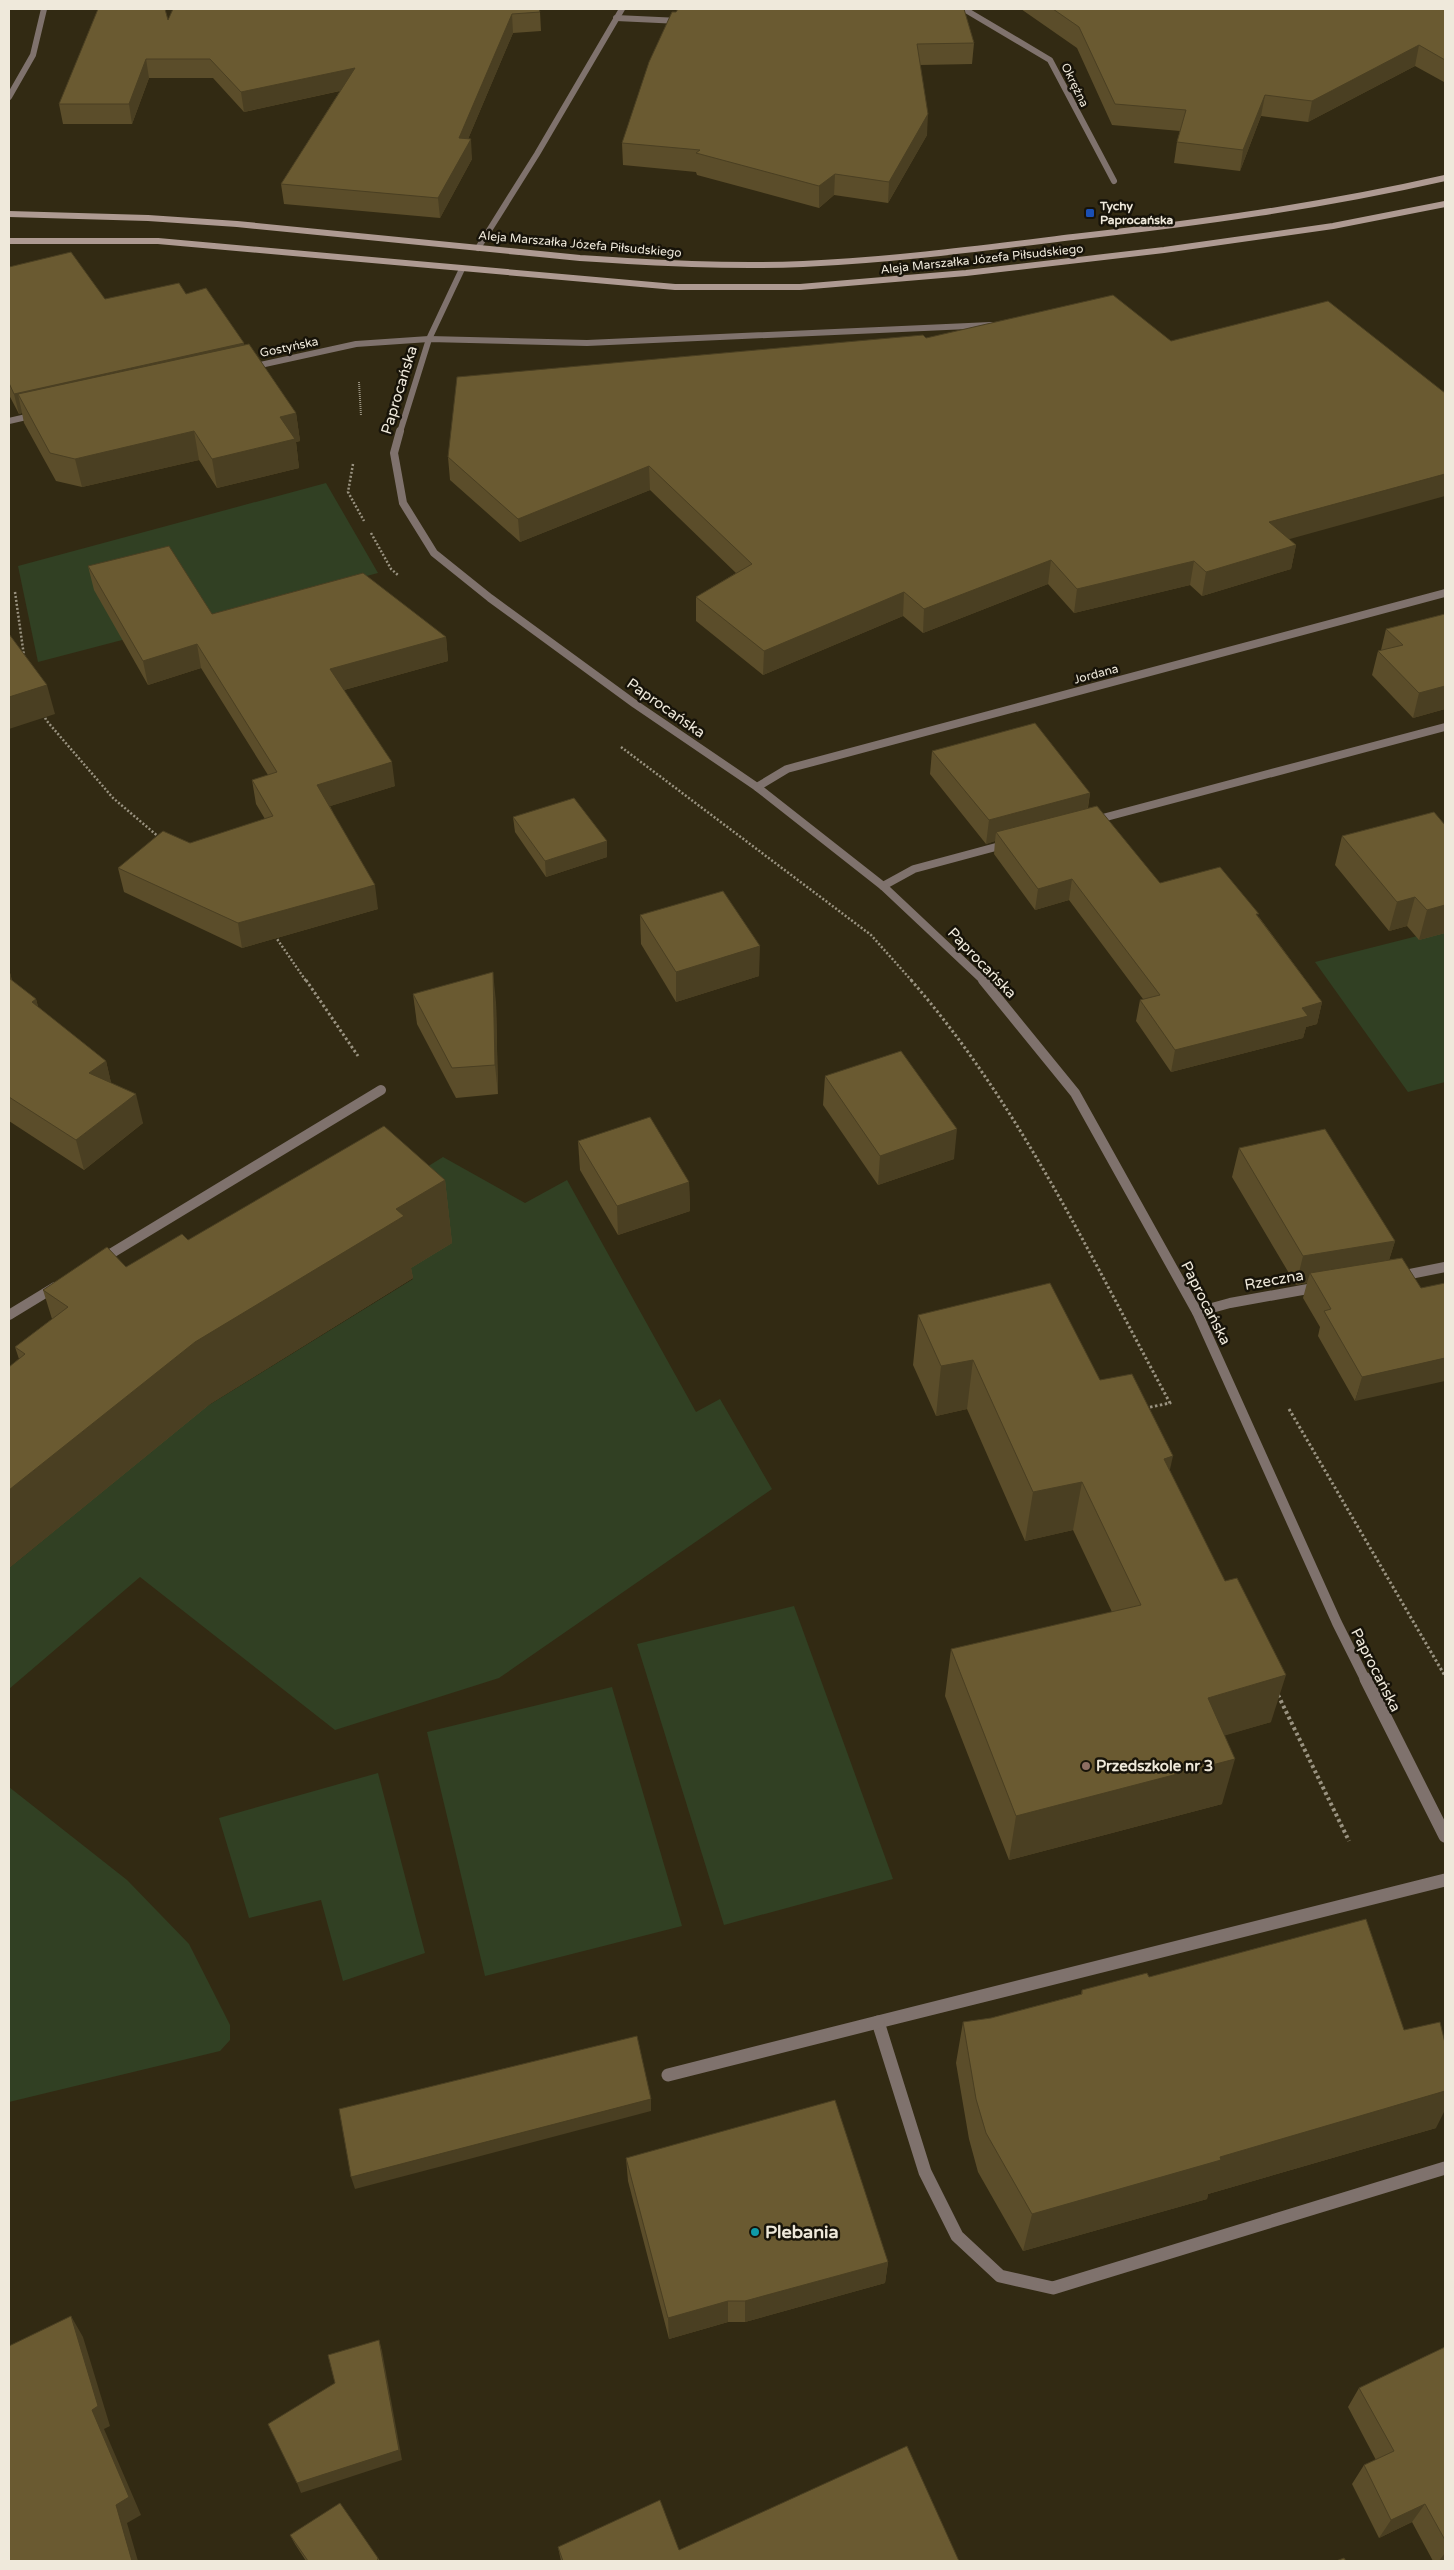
<svg xmlns="http://www.w3.org/2000/svg" width="1454" height="2570" font-family="'Varela Round',sans-serif">
<rect width="100%" height="100%" fill="#322a13"/>
<g fill="#314023">
<polygon points="326,483 378,573 38,662 18,566"/>
<polygon points="1445,929 1445,1082 1408,1092 1315,962"/>
<polygon points="443,1157 525,1203 567,1180 696,1412 720,1399 772,1489 499,1678 335,1730 140,1577 9,1689 9,1568 204,1408 413,1279 393,1188"/>
<polygon points="794,1606 893,1879 724,1925 637,1644"/>
<polygon points="612,1687 682,1926 485,1976 427,1732"/>
<polygon points="378,1773 425,1953 343,1981 321,1900 249,1918 219,1818"/>
<polygon points="9,1787 127,1880 189,1944 230,2025 230,2040 220,2051 9,2102"/>
</g>
<g fill="none" stroke-linecap="round" stroke-linejoin="round">
<polyline stroke="#9a9381" stroke-width="2" stroke-dasharray="1 1" stroke-linecap="butt" points="359,382 361,416"/>
<g stroke="#9a9381" stroke-width="2.5" stroke-dasharray="2 2" stroke-linecap="butt">
<polyline points="353,464 348,492 364,521"/>
<polyline points="371,533 391,569 398,575"/>
<polyline points="15,592 24,656"/>
<polyline points="44,714 46,720 113,798 160,838"/>
<polyline points="621,747 871,935 912,981"/>
<polyline points="275,936 306,981"/>
</g>
<g stroke="#9a9381" stroke-width="3" stroke-dasharray="2.5 2.5" stroke-linecap="butt">
<polyline points="306,980 358,1056"/>
<path d="M911,980C1020,1105 1091,1258 1170,1403L1146,1408"/>
<polyline points="1289,1409 1445,1676"/>
</g>
<polyline stroke="#9a9381" stroke-width="4" stroke-dasharray="3 3" stroke-linecap="butt" points="1278,1695 1349,1841"/>
<g stroke="#7f726d" stroke-width="6">
<polyline points="251,367 356,344 429,339 587,343 991,325"/>
<polyline points="9,421 35,415"/>
</g>
<g stroke="#7f726d" stroke-width="8">
<polyline points="1095,820 1445,727"/>
<polyline points="883,886 914,869 1007,844"/>
</g>
<g stroke="#7f726d" stroke-width="10">
<polyline points="102,1259 381,1090"/>
<polyline points="9,1315 55,1287"/>
</g>
<g stroke="#7f726d" stroke-width="13">
<polyline points="1445,1880 878,2022 925,2172 957,2236 1000,2276 1053,2288 1445,2168"/>
<polyline points="668,2075 878,2022"/>
</g>
<g stroke="#7f726d" stroke-width="6">
<polyline points="964,9 1050,60 1114,181"/>
<polyline points="616,18 680,21"/>
<polyline points="9,97 33,55 44,9"/>
<polyline points="478,248 537,154 622,9"/>
<polyline points="400,432 429,339 462,269"/>
</g>
<g stroke="#7f726d" stroke-width="8">
<polyline points="400,431 394,453 403,503 434,553 490,598 635,704 757,787 883,886 984,981"/>
<polyline points="757,787 787,769 1445,593"/>
</g>
<g stroke="#7f726d" stroke-width="10">
<polyline points="983,980 1075,1093 1197,1312 1337,1623 1366,1681"/>
<polyline points="1400,1276 1445,1267"/>
<polyline points="1197,1312 1230,1303 1319,1287"/>
</g>
<polyline stroke="#7f726d" stroke-width="13" points="1366,1679 1445,1836"/>
<g stroke="#ae9a92" stroke-width="6">
<path d="M9,214L148,218L237,224L580,258C655,263 729,267 803,264C894,260 984,248 1073,237C1198,223 1322,206 1445,178"/>
<polyline points="9,241 158,241 675,287 800,287 966,273 1164,250 1333,226 1445,204"/>
</g>
</g>
<g fill="#5b4d2a">
<polygon points="678,9 964,9 974,43 972,64 920,65 927,135 888,203 834,195 819,208 697,175 696,172 623,165 622,143"/>
<polygon points="1021,9 1445,9 1445,82 1444,82 1415,66 1308,122 1261,116 1240,171 1174,163 1177,142 1180,131 1112,125 1077,48"/>
<polygon points="540,12 541,31 513,33 468,139 472,159 440,218 284,204 281,184 340,91 244,112 213,78 149,78 132,124 63,124 59,104 168,20"/>
<polygon points="9,267 105,299 186,294 244,343 244,345 296,413 300,441 296,442 299,468 217,488 199,460 82,487 56,481 24,423 22,413 19,414 9,395"/>
<polygon points="926,338 1289,539 1296,545 1291,569 1202,596 1190,585 1074,613 1048,584 923,633 903,616 763,675 696,621 696,597 736,573 650,490 520,542 450,480 448,457"/>
<polygon points="88,566 212,614 446,637 448,661 344,690 395,786 330,806 378,909 242,948 124,892 118,868 265,819 256,804 252,780 268,775 201,668 148,685 94,590"/>
<polygon points="1445,614 1445,709 1413,718 1372,675 1378,651 1381,650 1386,629"/>
<polygon points="932,751 1090,793 1088,808 1160,883 1259,917 1322,1002 1317,1024 1306,1027 1303,1038 1171,1072 1136,1021 1140,1000 1143,999 1069,900 1035,910 994,854 995,841 986,844 930,774"/>
<polygon points="1434,812 1445,933 1419,940 1407,926 1389,931 1335,865 1342,836"/>
<polygon points="513,817 607,841 607,857 546,877 515,832"/>
<polygon points="640,915 759,976 676,1002 641,944"/>
<polygon points="9,969 12,981 36,999 38,1007 106,1061 111,1083 143,1123 84,1170 9,1121"/>
<polygon points="413,994 496,1002 498,1094 456,1098 417,1024"/>
<polygon points="825,1076 954,1159 878,1185 823,1105"/>
<polygon points="578,1141 689,1182 690,1211 618,1235 580,1170"/>
<polygon points="1239,1148 1395,1241 1389,1260 1402,1258 1355,1401 1318,1336 1320,1327 1303,1298 1307,1283 1296,1285 1232,1177"/>
<polygon points="445,1180 452,1243 411,1268 413,1278 210,1404 9,1568 9,1367 19,1359 15,1347 52,1319 43,1290 126,1267 188,1240"/>
<polygon points="918,1315 1100,1380 1170,1471 1271,1722 1225,1735 1222,1804 1009,1860 945,1696 951,1649 1112,1612 1073,1530 1025,1541 967,1409 936,1416 913,1365"/>
<polygon points="1149,1977 1436,2128 1208,2194 1207,2199 1023,2251 978,2172 969,2139 956,2063 963,2022 991,2018 1081,1994 1082,1990"/>
<polygon points="626,2158 888,2262 885,2283 745,2322 728,2322 669,2339 628,2181"/>
<polygon points="1445,2347 1445,2560 1444,2561 1433,2561 1412,2522 1379,2538 1352,2484 1364,2465 1376,2460 1348,2407 1359,2388"/>
<polygon points="290,2535 378,2558 380,2561 306,2561 295,2544"/>
<polygon points="558,2547 679,2550 959,2561 561,2561"/>
</g>
<g fill="#4a3f22">
<polygon points="512,14 513,33 460,158 471,139 472,159 440,218 438,198 459,138"/>
<polygon points="1419,45 1415,66 1308,122 1312,101"/>
<polygon points="146,59 149,78 132,124 129,104"/>
<polygon points="355,68 357,87 244,112 241,92"/>
<polygon points="1265,95 1261,116 1240,171 1243,150"/>
<polygon points="928,114 927,135 888,203 889,182"/>
<polygon points="835,174 834,195 819,208 819,186"/>
<polygon points="244,343 247,363 18,394 22,413 19,414 14,394"/>
<polygon points="296,413 300,441 296,442 299,468 217,488 212,459 280,417"/>
<polygon points="194,431 199,460 82,487 75,459"/>
<polygon points="649,466 650,490 520,542 518,519"/>
<polygon points="1445,474 1445,496 1265,546 1269,522"/>
<polygon points="1296,545 1291,569 1202,596 1206,572"/>
<polygon points="1051,560 1048,584 923,633 924,609"/>
<polygon points="1194,561 1190,585 1074,613 1077,589"/>
<polygon points="904,592 903,616 763,675 764,651"/>
<polygon points="446,637 448,661 333,693 330,669"/>
<polygon points="197,644 201,668 148,685 143,661"/>
<polygon points="47,685 55,714 9,729 9,697"/>
<polygon points="1445,686 1445,709 1413,718 1419,693"/>
<polygon points="392,762 395,786 321,809 317,785"/>
<polygon points="1090,793 1086,817 996,832 995,841 986,844 989,820"/>
<polygon points="607,841 607,857 546,877 545,861"/>
<polygon points="1072,879 1069,900 1035,910 1038,889"/>
<polygon points="375,885 378,909 242,948 238,923"/>
<polygon points="1415,897 1407,926 1389,931 1397,902"/>
<polygon points="1445,905 1445,933 1419,940 1427,910"/>
<polygon points="760,946 759,976 676,1002 676,972"/>
<polygon points="9,969 16,995 9,1001"/>
<polygon points="493,972 496,1002 498,1094 495,1065"/>
<polygon points="36,999 44,1029 32,1002"/>
<polygon points="1322,1002 1317,1024 1306,1027 1303,1038 1171,1072 1175,1050 1302,1008"/>
<polygon points="106,1061 113,1091 89,1073"/>
<polygon points="136,1094 143,1123 84,1170 76,1140"/>
<polygon points="957,1129 954,1159 878,1185 880,1156"/>
<polygon points="445,1180 452,1243 411,1268 413,1278 210,1404 9,1568 9,1490 195,1342 396,1209"/>
<polygon points="689,1182 690,1211 618,1235 617,1206"/>
<polygon points="1395,1241 1386,1270 1310,1273 1307,1283 1296,1285 1303,1256"/>
<polygon points="1445,1358 1445,1381 1355,1401 1362,1377"/>
<polygon points="973,1360 967,1409 936,1416 941,1366"/>
<polygon points="1173,1456 1162,1505 1164,1459"/>
<polygon points="1082,1482 1073,1530 1025,1541 1033,1492"/>
<polygon points="1286,1675 1271,1722 1196,1744 1208,1698"/>
<polygon points="1235,1759 1222,1804 1009,1860 1016,1816"/>
<polygon points="1445,2091 1445,2110 1436,2128 1208,2194 1207,2199 1023,2251 1032,2214 1220,2157"/>
<polygon points="651,2099 651,2111 355,2189 351,2177"/>
<polygon points="888,2262 885,2283 745,2322 745,2301"/>
<polygon points="728,2301 728,2322 669,2339 668,2318"/>
<polygon points="71,2316 83,2337 110,2426 104,2429 141,2515 127,2523 138,2561 132,2561 116,2505 92,2410"/>
<polygon points="379,2340 382,2351 402,2460 301,2493 297,2483"/>
<polygon points="1425,2504 1412,2522 1379,2538 1391,2520"/>
<polygon points="1445,2553 1445,2560 1439,2561"/>
</g>
<g fill="#6a5a31" stroke="#4a3f22">
<polygon points="98,9 165,9 168,20 173,9 539,9 540,12 512,14 459,138 471,139 438,198 281,184 355,68 241,92 210,59 146,59 129,104 59,104"/>
<polygon points="678,9 964,9 974,43 917,44 928,114 889,182 835,174 819,186 696,153 700,150 622,143 649,62 672,12 676,12"/>
<polygon points="1053,9 1445,9 1445,60 1419,45 1312,101 1265,95 1243,150 1177,142 1186,110 1115,104 1079,27"/>
<polygon points="71,252 105,299 179,283 186,294 206,288 244,343 14,394 9,383 9,267"/>
<polygon points="1113,295 1171,341 1328,301 1445,393 1445,474 1269,522 1296,545 1206,572 1194,561 1077,589 1051,560 924,609 904,592 764,651 696,597 752,564 649,466 518,519 448,457 457,377 923,335 926,338"/>
<polygon points="249,344 296,413 280,417 295,439 212,459 194,431 75,459 50,453 18,394"/>
<polygon points="169,546 212,614 363,573 446,637 330,669 392,762 317,785 375,885 238,923 118,868 163,831 190,843 273,816 252,780 277,772 197,644 143,661 88,566"/>
<polygon points="1445,614 1445,686 1419,693 1378,651 1403,645 1386,629"/>
<polygon points="9,634 47,685 9,697"/>
<polygon points="1035,723 1090,793 989,820 932,751"/>
<polygon points="574,798 607,841 545,861 513,817"/>
<polygon points="1097,806 1160,883 1220,867 1259,914 1256,914 1322,1002 1302,1008 1308,1016 1175,1050 1140,1000 1160,995 1072,879 1038,889 996,832"/>
<polygon points="1434,812 1445,825 1445,905 1427,910 1415,897 1397,902 1342,836"/>
<polygon points="723,891 760,946 676,972 640,915"/>
<polygon points="493,972 495,1065 452,1068 413,994"/>
<polygon points="9,978 36,999 32,1002 106,1061 89,1073 136,1094 76,1140 9,1097"/>
<polygon points="901,1051 957,1129 880,1156 825,1076"/>
<polygon points="650,1117 689,1182 617,1206 578,1141"/>
<polygon points="384,1126 445,1180 396,1209 404,1216 195,1342 9,1490 9,1367 25,1354 15,1347 68,1307 43,1290 107,1247 126,1267 182,1234 188,1240"/>
<polygon points="1325,1129 1395,1241 1303,1256 1239,1148"/>
<polygon points="1402,1258 1421,1288 1445,1283 1445,1358 1362,1377 1324,1311 1331,1309 1310,1273"/>
<polygon points="1050,1283 1100,1380 1132,1374 1173,1456 1164,1459 1225,1581 1237,1578 1286,1675 1208,1698 1235,1759 1016,1816 951,1649 1141,1605 1082,1482 1033,1492 973,1360 941,1366 918,1315"/>
<polygon points="1366,1919 1404,2030 1440,2022 1445,2043 1445,2091 1220,2157 1221,2160 1032,2214 986,2133 976,2099 963,2022 991,2018 1082,1994 1082,1990 1147,1973 1149,1977"/>
<polygon points="637,2036 651,2099 351,2177 339,2109"/>
<polygon points="835,2100 888,2262 745,2301 728,2301 668,2318 626,2158"/>
<polygon points="71,2316 98,2406 92,2410 129,2497 116,2505 132,2561 9,2561 9,2346"/>
<polygon points="379,2340 399,2450 297,2483 268,2424 335,2383 328,2355"/>
<polygon points="1445,2347 1445,2540 1425,2504 1391,2520 1364,2465 1394,2451 1359,2388"/>
<polygon points="907,2446 959,2561 563,2561 558,2547 660,2500 679,2550"/>
<polygon points="340,2503 378,2558 377,2561 308,2561 290,2535"/>
<polygon points="1344,2558 1346,2561 1336,2561"/>
</g>
<rect fill="#1a4fb4" stroke="#171309" stroke-width="2" x="1085" y="208" width="10" height="10" rx="2.5"/>
<circle fill="#8d6e63" stroke="#171309" stroke-width="2" cx="1086" cy="1766" r="5"/>
<circle fill="#0f9aa8" stroke="#171309" stroke-width="2" cx="755" cy="2232" r="5"/>
<g text-anchor="middle" dominant-baseline="central" stroke-width="5" stroke-linejoin="round" paint-order="stroke">
<g font-size="12" fill="#efe9db" stroke="#171309">
<text transform="translate(1075 85) rotate(64)">Okrężna</text>
<text transform="translate(580 244) rotate(5)">Aleja Marszałka Józefa Piłsudskiego</text>
<text transform="translate(982 259) rotate(-6)">Aleja Marszałka Józefa Piłsudskiego</text>
<text transform="translate(289 347) rotate(-12)">Gostyńska</text>
<text transform="translate(1096 674) rotate(-15)">Jordana</text>
</g>
<g font-size="12" font-weight="bold" fill="#efe9db" stroke="#171309" text-anchor="start">
<text x="1100" y="206">Tychy<tspan x="1100" dy="14">Paprocańska</tspan></text>
</g>
<g font-size="15" fill="#efe9db" stroke="#171309">
<text transform="translate(399 390) rotate(-73)">Paprocańska</text>
<text transform="translate(666 708) rotate(35)">Paprocańska</text>
<text transform="translate(982 963) rotate(46)">Paprocańska</text>
<text transform="translate(1274 1280) rotate(-10)">Rzeczna</text>
<text transform="translate(1206 1303) rotate(63)">Paprocańska</text>
<text transform="translate(1376 1670) rotate(63)">Paprocańska</text>
</g>
<g font-size="15" font-weight="bold" fill="#efe9db" stroke="#171309" text-anchor="start">
<text x="1096" y="1766">Przedszkole nr 3</text>
</g>
<g font-size="18" font-weight="bold" fill="#efe9db" stroke="#171309" text-anchor="start">
<text x="765" y="2232">Plebania</text>
</g>
</g>
<rect width="1454" height="2570" fill="none" stroke="#efe9db" stroke-width="20"/>
</svg>
